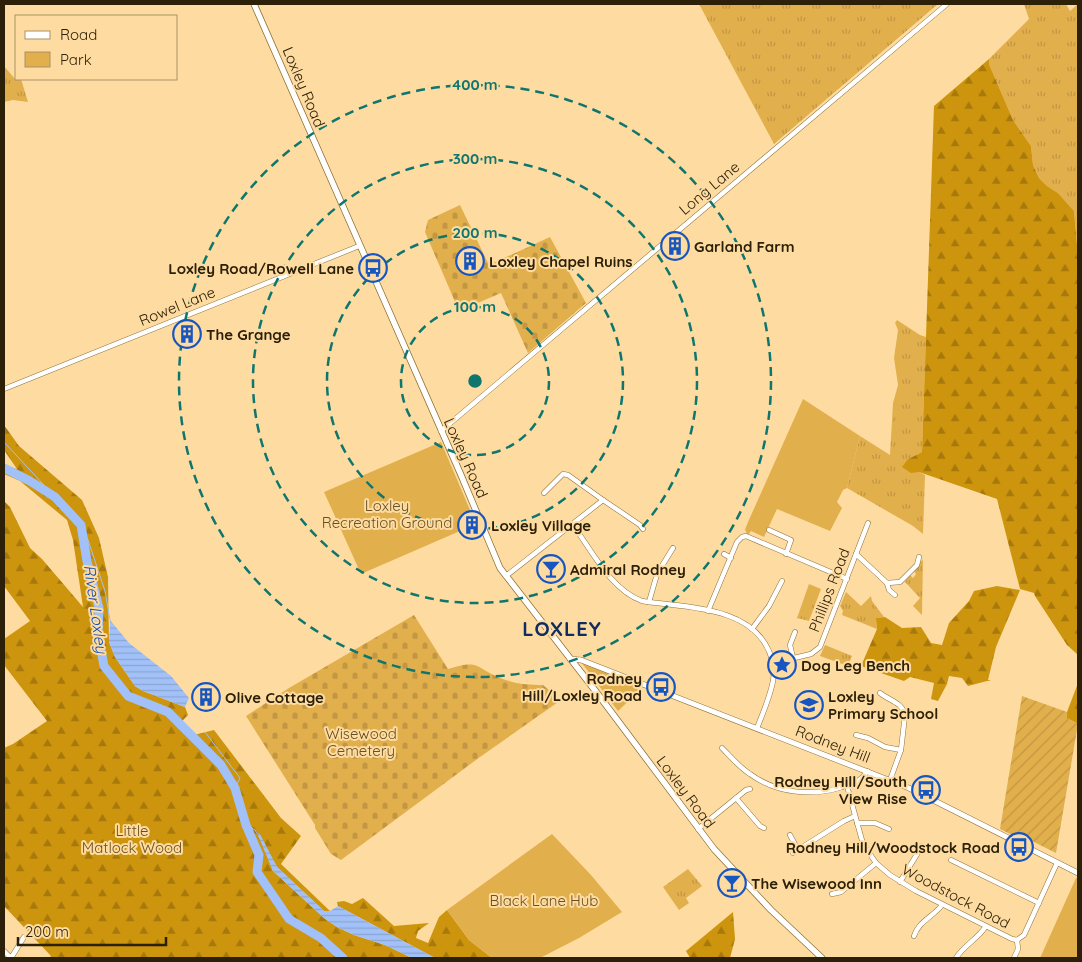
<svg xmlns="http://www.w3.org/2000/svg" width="1082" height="962" font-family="Quicksand,sans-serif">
<defs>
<pattern id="grass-tufts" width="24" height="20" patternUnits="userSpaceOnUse" patternTransform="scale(1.25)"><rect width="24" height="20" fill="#e2af4d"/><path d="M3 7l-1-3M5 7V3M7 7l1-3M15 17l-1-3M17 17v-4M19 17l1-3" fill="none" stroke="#c29642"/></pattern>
<pattern id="forest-firs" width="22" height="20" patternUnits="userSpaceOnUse" patternTransform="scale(1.25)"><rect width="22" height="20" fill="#cd940d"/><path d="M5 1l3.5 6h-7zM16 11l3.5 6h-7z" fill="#a7780b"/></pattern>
<pattern id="cemetery-stones" width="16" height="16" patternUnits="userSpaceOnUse" patternTransform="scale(1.25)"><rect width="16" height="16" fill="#e2af4d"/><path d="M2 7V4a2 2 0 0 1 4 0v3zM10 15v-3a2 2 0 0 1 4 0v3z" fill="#c29642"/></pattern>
<pattern id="garden-furrows" width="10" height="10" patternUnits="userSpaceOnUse" patternTransform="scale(1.25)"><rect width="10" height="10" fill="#e2af4d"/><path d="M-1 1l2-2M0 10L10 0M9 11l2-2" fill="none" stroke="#c29642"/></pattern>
<pattern id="water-rules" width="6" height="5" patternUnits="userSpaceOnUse" patternTransform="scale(1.25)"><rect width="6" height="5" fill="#a1c1f8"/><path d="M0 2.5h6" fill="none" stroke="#8ba6d3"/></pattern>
</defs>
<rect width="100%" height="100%" fill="#fedca1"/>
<g fill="url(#grass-tufts)">
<polygon points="699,4 938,4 774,144"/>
<polygon points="1024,4 1066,4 1070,11 1078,4 1078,256 1074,211 1058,193 1047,186 1039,178 1033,165 1031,146 1013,120 989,64 989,59 1029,19"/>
<polygon points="4,66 15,79 21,79 28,102 13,100 4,102"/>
<polygon points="897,320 920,335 926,337 922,452 908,459 919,472 925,475 923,534 913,526 847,488 860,436 890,455 893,403 898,385 894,358 898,330 895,323"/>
<polygon points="923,559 922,615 913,606 920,598 905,582 910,575 913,578 916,574 914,571"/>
<polygon points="809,584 821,589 809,621 797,618"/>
<polygon points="846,592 861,606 871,596 872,601 884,617 876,618 877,629 842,615 843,611 840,606"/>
<polygon points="825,645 852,656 848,666 820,656"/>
<polygon points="688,869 702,886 686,898 689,903 679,910 663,887"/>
</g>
<g fill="url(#forest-firs)">
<polygon points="989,59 989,64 1013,120 1031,146 1033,165 1039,178 1047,186 1058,193 1074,211 1078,256 1078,655 1067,645 1035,596 1034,593 1020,589 997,499 919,472 911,473 902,467 908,459 922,452 934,106"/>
<polygon points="4,425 19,446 82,500 99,538 108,577 109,642 115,657 135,686 143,691 185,707 188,715 182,721 194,735 214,730 281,818 301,836 281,864 330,911 324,911 277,867 258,833 273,871 324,918 337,927 354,935 385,945 412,958 49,958 51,956 4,906 4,748 13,744 47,721 4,665 4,639 30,621 4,586 4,501 10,507 30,548 42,559 83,607 73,540 67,520 20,481 4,474 4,465 17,469 4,450"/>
<polygon points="997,586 1020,590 996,647 988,680 991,681 987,681 968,686 962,678 949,676 947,684 938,701 931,699 934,683 910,677 904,681 861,666 877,629 876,618 885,617 902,628 921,627 931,643 942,645 949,623 969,601 974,591"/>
<polygon points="1078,683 1078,724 1067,718 1067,712"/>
<polygon points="363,898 394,926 429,923 418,931 416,938 428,943 439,917 447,910 469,940 492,958 435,958 338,906 337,902 344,901 352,904"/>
<polygon points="733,912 735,939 730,958 690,958 686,951"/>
</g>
<g fill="url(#cemetery-stones)">
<polygon points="460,205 489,265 550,237 586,303 528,353 501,293 459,311 425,232 428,220"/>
<path d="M414,615L448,669C482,658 475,669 503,679C516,684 530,685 543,685L561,700L480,757L341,860L331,854L315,828V825L246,716L289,688Z"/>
</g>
<g fill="#e2af4d">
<polygon points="803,399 860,436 847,488 843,490 837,502 842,508 830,531 777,509 764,537 751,531 748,535 745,530 748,522"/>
<polygon points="441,442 476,524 361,574 324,492"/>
<polygon points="581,662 631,682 640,690 618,711"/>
<polygon points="552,834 591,875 622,912 579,938 540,958 492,958 469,940 447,910"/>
<polygon points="1076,878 1078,879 1078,958 1040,958"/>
</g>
<polygon fill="url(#garden-furrows)" points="1022,696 1067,712 1067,718 1078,724 1056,853 1032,841 1025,841 1000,829"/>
<g fill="url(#water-rules)">
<polygon points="110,620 129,643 171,676 189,698 185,707 143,691 135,686 115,657 109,642"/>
<polygon points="257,833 260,834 277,867 324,911 330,911 338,906 435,958 412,958 385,945 354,935 337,927 324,918 273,871"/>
</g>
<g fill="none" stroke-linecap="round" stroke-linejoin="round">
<g stroke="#a1c1f8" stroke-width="1">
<polyline points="4,442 55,497"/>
<polyline points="83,535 87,537 105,591 110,620"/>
<polyline points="205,732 240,778 235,788"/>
<polyline points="246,825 255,830 257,833"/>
</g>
<polyline stroke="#a1c1f8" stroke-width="9" points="4,468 30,481 55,497 81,525 87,561 99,608 98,634 104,666 128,696 168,712 221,765 235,788 246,825 259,855 257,872 289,919 321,938 343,958"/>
<defs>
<g id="minor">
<polyline points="4,389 359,246"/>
<polyline points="441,431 947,4"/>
<polyline points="603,500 640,525 643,529"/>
<path d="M573,525C592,551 611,590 642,601C684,608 749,605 769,651C773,661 775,670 773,681C770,697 763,713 757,728"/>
<polyline points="769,530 791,540 786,554"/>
<polyline points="724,554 731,558"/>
<polyline points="856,554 887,583 900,582 917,565 919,557"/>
<polyline points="506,576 603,500 568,475 563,474 544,493"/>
<polyline points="887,583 889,590 895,595"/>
<polyline points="649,602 657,574 673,548"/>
<polyline points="708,611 737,542 742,537 746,536 847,579"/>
<polyline points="752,629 769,606 782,581"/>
<polyline points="793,658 790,645 795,632"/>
<polyline points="773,663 811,654 820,647 868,523"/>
<path d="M880,693C890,701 902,702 905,715L901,750L890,780"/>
<polyline points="856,735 868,738 885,747 901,750"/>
<path d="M722,748C731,757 739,767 750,774C776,793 812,797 842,787C852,784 862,781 867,771"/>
<polyline points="847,786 863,844 876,863 890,875 916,891 1012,939 1017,940 1024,935 1057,863"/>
<polyline points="736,798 760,826 764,828"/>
<polyline points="857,823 875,823 889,829"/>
<polyline points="698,829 746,790 750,789"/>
<polyline points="790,835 798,850"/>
<polyline points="793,853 844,821 855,816"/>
<polyline points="951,860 1039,903"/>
<polyline points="900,882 922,846"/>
<polyline points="832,894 841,892 876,863"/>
<path d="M914,936C918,922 934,916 942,905"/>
<polyline points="4,951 11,958 24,937"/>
<path d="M956,958C964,945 978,939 986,926"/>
<polyline points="1014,958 1018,949 1017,940"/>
</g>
<polyline id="tertiary" points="570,659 581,660 909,788 1078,873"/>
<polyline id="secondary" points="254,4 461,475 500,568 597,693 714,849 771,910 822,958"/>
</defs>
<use href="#minor" stroke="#907239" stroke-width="5.5"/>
<use href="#tertiary" stroke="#907239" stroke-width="6"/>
<use href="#secondary" stroke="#907239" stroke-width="7"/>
<use href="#minor" stroke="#fff" stroke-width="4.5"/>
<use href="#tertiary" stroke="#fff" stroke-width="5"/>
<use href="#secondary" stroke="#fff" stroke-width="5.5"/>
</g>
<g fill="none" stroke="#0f766e" stroke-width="2.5" stroke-dasharray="9 6">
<circle cx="475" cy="381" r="74"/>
<circle cx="475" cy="381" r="148"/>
<circle cx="475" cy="381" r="222"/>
<circle cx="475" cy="381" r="296"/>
</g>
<defs>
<symbol id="building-ring" viewBox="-11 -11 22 22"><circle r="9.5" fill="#fedca1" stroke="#1755c0" stroke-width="1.5"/><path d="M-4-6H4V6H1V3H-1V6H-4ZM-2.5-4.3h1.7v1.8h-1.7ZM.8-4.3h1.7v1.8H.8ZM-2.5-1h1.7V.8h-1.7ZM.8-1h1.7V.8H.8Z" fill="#1755c0"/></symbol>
<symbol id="bus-ring" viewBox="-11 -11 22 22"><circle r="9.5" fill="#fedca1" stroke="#1755c0" stroke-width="1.5"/><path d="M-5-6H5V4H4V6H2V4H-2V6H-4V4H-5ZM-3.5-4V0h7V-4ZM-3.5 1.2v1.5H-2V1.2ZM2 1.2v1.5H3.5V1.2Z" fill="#1755c0"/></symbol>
<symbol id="bar-ring" viewBox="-11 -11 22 22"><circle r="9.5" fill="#fedca1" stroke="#1755c0" stroke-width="1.5"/><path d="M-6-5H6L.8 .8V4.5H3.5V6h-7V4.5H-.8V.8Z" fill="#1755c0"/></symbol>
<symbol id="sight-ring" viewBox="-11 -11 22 22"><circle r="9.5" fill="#fedca1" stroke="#1755c0" stroke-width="1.5"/><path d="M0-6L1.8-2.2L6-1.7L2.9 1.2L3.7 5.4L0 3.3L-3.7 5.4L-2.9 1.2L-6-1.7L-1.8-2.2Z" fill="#1755c0"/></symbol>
<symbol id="school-ring" viewBox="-11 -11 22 22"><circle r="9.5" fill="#fedca1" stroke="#1755c0" stroke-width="1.5"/><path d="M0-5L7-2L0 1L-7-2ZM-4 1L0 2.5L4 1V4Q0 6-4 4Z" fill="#1755c0"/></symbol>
</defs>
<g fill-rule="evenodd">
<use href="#building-ring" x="659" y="230" width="32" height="32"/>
<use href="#building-ring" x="454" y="245" width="32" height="32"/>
<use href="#bus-ring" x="357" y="252" width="32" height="32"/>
<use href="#building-ring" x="171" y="318" width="32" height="32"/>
<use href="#building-ring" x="456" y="509" width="32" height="32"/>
<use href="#bar-ring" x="535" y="553" width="32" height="32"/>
<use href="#sight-ring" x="766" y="649" width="32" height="32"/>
<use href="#bus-ring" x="645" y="671" width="32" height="32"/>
<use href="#building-ring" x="190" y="681" width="32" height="32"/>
<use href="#school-ring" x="793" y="689" width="32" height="32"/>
<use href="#bus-ring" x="910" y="774" width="32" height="32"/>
<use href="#bus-ring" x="1003" y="831" width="32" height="32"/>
<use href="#bar-ring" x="716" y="867" width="32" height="32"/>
</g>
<g text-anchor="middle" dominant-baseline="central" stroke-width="4" stroke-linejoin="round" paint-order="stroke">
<g font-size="15" fill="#2d2008" stroke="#fedca1">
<text transform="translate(304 87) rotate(67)">Loxley Road</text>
<text transform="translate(709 188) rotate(-40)">Long Lane</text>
<text transform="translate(177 306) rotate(-22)">Rowel Lane</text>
<text transform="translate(466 458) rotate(66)">Loxley Road</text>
<text transform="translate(829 590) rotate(-69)">Phillips Road</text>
<text transform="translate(833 744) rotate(21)">Rodney Hill</text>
<text transform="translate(686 792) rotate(53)">Loxley Road</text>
<text transform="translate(956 896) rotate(28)">Woodstock Road</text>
</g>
<g font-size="15" font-weight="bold" fill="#2d2008" stroke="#fedca1" text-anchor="start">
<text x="694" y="246">Garland Farm</text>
<text x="489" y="261">Loxley Chapel Ruins</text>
<text x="354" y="268" text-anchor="end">Loxley Road/Rowell Lane</text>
<text x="206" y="334">The Grange</text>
<text x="491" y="525">Loxley Village</text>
<text x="570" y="569">Admiral Rodney</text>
<text x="801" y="665">Dog Leg Bench</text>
<text x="642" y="678" text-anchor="end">Rodney<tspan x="642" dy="17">Hill/Loxley Road</tspan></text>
<text x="828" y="696">Loxley<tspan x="828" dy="17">Primary School</tspan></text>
<text x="225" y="697">Olive Cottage</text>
<text x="907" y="781" text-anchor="end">Rodney Hill/South<tspan x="907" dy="17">View Rise</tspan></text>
<text x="1000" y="847" text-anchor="end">Rodney Hill/Woodstock Road</text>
<text x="751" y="883">The Wisewood Inn</text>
</g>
<g font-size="15" fill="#685023" stroke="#fedca1">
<text x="387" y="505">Loxley<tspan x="387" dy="17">Recreation Ground</tspan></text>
<text x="361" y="733">Wisewood<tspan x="361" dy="17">Cemetery</tspan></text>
<text x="132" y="830">Little<tspan x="132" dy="17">Matlock Wood</tspan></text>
<text x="544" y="900">Black Lane Hub</text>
</g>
<g font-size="16" font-style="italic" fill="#144fb6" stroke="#fedca1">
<text transform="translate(96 609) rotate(82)">River Loxley</text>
</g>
<g font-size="20" font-weight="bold" letter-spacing="1" fill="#102d62" stroke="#fedca1">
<text x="562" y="628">LOXLEY</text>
</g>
</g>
<circle cx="475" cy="381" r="8" fill="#0f766e" stroke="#fedca1" stroke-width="2.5"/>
<g font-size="15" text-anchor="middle" font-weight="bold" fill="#0f766e" stroke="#fedca1" stroke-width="4" stroke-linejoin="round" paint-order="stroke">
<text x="475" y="90">400 m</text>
<text x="475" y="164">300 m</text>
<text x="475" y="238">200 m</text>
<text x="475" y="312">100 m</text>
</g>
<rect width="1082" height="962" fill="none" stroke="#2d2008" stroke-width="10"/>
<rect x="15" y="15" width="162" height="65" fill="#fedca1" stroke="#aa9164"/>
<rect x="25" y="31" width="25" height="8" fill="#ffffff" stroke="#aa9164"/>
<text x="60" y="40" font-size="15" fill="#2d2008">Road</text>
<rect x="25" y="52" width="25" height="15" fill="#e2af4d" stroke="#aa9164"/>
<text x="60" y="65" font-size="15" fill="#2d2008">Park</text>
<path d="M18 937v8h148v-8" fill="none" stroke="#2d2008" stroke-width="2.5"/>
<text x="25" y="937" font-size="15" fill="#2d2008" stroke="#fedca1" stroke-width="4" paint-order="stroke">200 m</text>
</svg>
